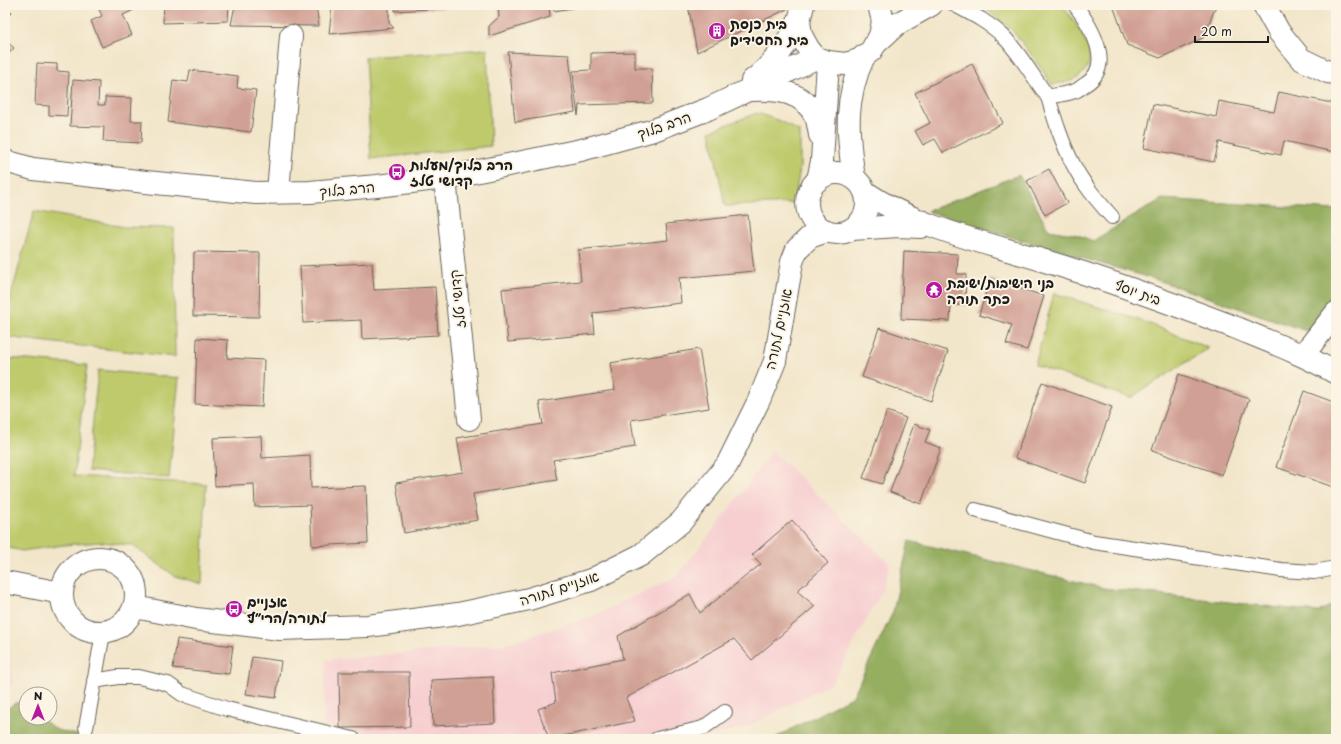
<svg xmlns="http://www.w3.org/2000/svg" width="1341" height="744" font-family="'Playpen Sans','Playpen Sans Hebrew',sans-serif">
<rect width="100%" height="100%" fill="#fcf5e5"/>
<filter id="ink" filterUnits="userSpaceOnUse"><feTurbulence type="fractalNoise" baseFrequency=".025" numOctaves="2"/><feDisplacementMap in="SourceGraphic" scale="8" xChannelSelector="R" yChannelSelector="G"/><feConvolveMatrix kernelMatrix="1 2 1 2 8 2 1 2 1" color-interpolation-filters="sRGB"/></filter>
<filter id="wash" filterUnits="userSpaceOnUse"><feTurbulence type="fractalNoise" baseFrequency=".012" numOctaves="4" result="noise"/><feDisplacementMap in="SourceGraphic" scale="16" xChannelSelector="R" yChannelSelector="G"/><feGaussianBlur stdDeviation="0.9" result="paint"/><feColorMatrix in="noise" values="0 0 0 0 0 0 0 0 0 0 0 0 0 0 0 0 0 1.4 0 .05"/><feComposite in="paint" operator="in"/></filter>
<g filter="url(#wash)">
<rect width="100%" height="100%" fill="#f2e6ca"/>
<g fill="#f7cfd1">
<polygon points="772,451 890,564 882,591 832,683 744,728 696,739 396,739 323,725 326,660 505,644 593,616 677,576 729,510"/>
<polygon points="5,620 11,622 9,654 13,684 5,688"/>
</g>
<g fill="#beca6c" stroke="#6d7344">
<path d="M981,5H1062C1072,18 1093,45 1089,63C1087,71 1080,76 1073,80C1067,83 1058,83 1052,85L1031,54L1011,29Z"/>
<polygon points="487,49 491,146 371,159 365,57"/>
<polygon points="757,113 780,121 800,132 800,168 794,203 725,206 710,131"/>
<polygon points="34,211 125,227 174,228 175,357 5,337 5,318"/>
<polygon points="1054,293 1145,322 1209,348 1130,398 1035,365"/>
<polygon points="5,358 87,365 74,476 206,484 202,584 175,576 132,545 101,542 64,545 22,551 5,547"/>
<polygon points="98,370 179,378 169,478 88,471"/>
</g>
<g fill="#96ae60" stroke="#59653e">
<polygon points="1019,175 1049,230 1078,235 1093,241 1162,199 1336,210 1336,295 1318,335 1151,278 1047,248 927,211"/>
<polygon points="909,541 1103,588 1318,612 1336,603 1336,739 773,739 853,696 893,612"/>
<polygon points="17,702 26,708 26,718 40,718 57,730 92,739 5,739 5,710"/>
</g>
<g id="blocks">
<g fill="#d1a094">
<polygon points="5,5 12,12 5,19"/>
<polygon points="97,5 137,5 138,8 123,15 132,35 102,47 91,21 102,16"/>
<polygon points="164,5 229,5 228,21 163,23"/>
<polygon points="235,5 316,5 319,26 231,25"/>
<polygon points="332,5 389,5 389,23 394,28 329,34"/>
<polygon points="395,5 466,5 466,7 395,11"/>
<polygon points="498,5 549,5 550,17 489,36 489,26 499,17"/>
<polygon points="553,5 584,5 584,6 554,11"/>
<polygon points="688,5 786,5 787,9 697,52"/>
<polygon points="1121,5 1215,5 1216,6 1203,38 1160,58 1127,45 1114,8"/>
<polygon points="5,40 14,48 5,57"/>
<polygon points="508,52 569,55 575,112 515,122"/>
<polygon points="635,52 635,68 652,68 653,103 579,105 578,116 574,84 573,71 591,70 591,53"/>
<polygon points="37,63 57,64 57,71 69,72 67,116 49,115 49,106 35,105"/>
<polygon points="972,64 1003,123 943,153 935,139 923,145 915,131 930,123 915,93"/>
<polygon points="190,70 238,76 237,88 256,90 251,132 168,122 173,80 188,82"/>
<polygon points="73,80 99,82 98,105 105,105 105,97 132,98 131,121 142,121 141,143 103,141 104,127 70,126"/>
<polygon points="1279,92 1336,104 1336,144 1334,152 1284,141 1281,155 1219,142 1214,162 1144,148 1153,104 1216,117 1219,101 1274,112"/>
<polygon points="1049,169 1067,203 1045,215 1027,181"/>
<polygon points="748,215 754,271 679,278 681,303 593,313 595,334 508,342 502,289 581,281 578,250 668,240 666,224"/>
<polygon points="904,251 958,254 957,274 966,274 965,305 951,305 950,321 901,319"/>
<polygon points="194,252 260,253 259,317 193,316"/>
<polygon points="372,263 374,290 435,287 438,335 362,339 361,320 303,323 300,266"/>
<polygon points="990,279 1044,296 1027,350 1006,344 1012,325 979,315"/>
<polygon points="879,328 948,351 931,401 862,377"/>
<polygon points="197,338 228,340 227,358 264,360 262,407 195,404"/>
<polygon points="699,349 709,408 631,420 635,447 553,460 557,480 473,494 478,520 404,533 396,483 463,472 457,438 543,424 539,402 615,390 610,363"/>
<polygon points="1179,374 1249,399 1222,475 1152,450"/>
<polygon points="1042,382 1112,407 1085,483 1015,458"/>
<polygon points="1304,391 1336,403 1336,488 1276,467"/>
<polygon points="887,411 906,418 882,484 863,478"/>
<polygon points="914,424 930,430 925,442 941,448 921,504 890,492"/>
<polygon points="261,436 262,458 310,455 311,488 366,486 368,543 312,546 310,505 255,507 254,484 215,486 213,438"/>
<polygon points="792,520 828,563 797,591 815,606 752,660 734,639 626,698 635,721 549,739 538,709 556,702 552,673 623,659 618,636 690,594 700,613 761,564 752,555"/>
<polygon points="177,639 233,646 229,674 173,668"/>
<polygon points="252,657 281,661 276,698 246,694"/>
<polygon points="339,672 409,672 410,727 340,728"/>
<polygon points="493,677 495,723 433,726 431,680"/>
</g>
</g>
</g>
<g filter="url(#ink)">
<use href="#blocks" fill-opacity="0" stroke="#676359" stroke-width="1"/>
<g fill="none" stroke-linecap="round" stroke-linejoin="round">
<defs>
<g id="lane">
<path d="M955,5C972,14 990,23 1004,37C1021,55 1033,77 1048,97C1056,95 1067,94 1075,91C1079,90 1082,86 1086,84C1115,65 1091,26 1075,5"/>
<path d="M1048,97C1055,120 1062,143 1073,164C1083,184 1097,200 1112,217"/>
<polyline points="975,510 1094,542 1281,570 1314,572 1336,568"/>
<polyline points="94,681 118,677 139,677 168,684 182,694 227,709 353,739"/>
<polyline points="86,728 103,633"/>
<polyline points="657,739 703,728 725,712"/>
</g>
<g id="street">
<polyline points="803,5 799,21 801,35 808,48 816,58 828,62 845,64 859,60 871,51 880,36 883,21 879,5"/>
<polyline points="1264,5 1279,32 1301,59 1328,72 1336,73"/>
<polyline points="875,44 897,24 931,5"/>
<path d="M752,81C775,63 785,47 799,21"/>
<path d="M752,90C778,89 803,91 816,117C818,122 819,129 820,135"/>
<polyline points="5,161 33,169 146,182 256,193 310,192 377,186 445,178 581,150 654,130 708,109 816,58"/>
<circle cx="837" cy="203" r="30"/>
<polyline points="445,178 469,419"/>
<path d="M854,178C847,133 844,99 864,56"/>
<polyline points="818,180 822,161 828,62"/>
<polyline points="278,192 291,36"/>
<path d="M865,192C918,228 984,242 1045,261C1109,280 1171,303 1234,327C1268,341 1303,354 1336,373"/>
<polyline points="852,229 898,226 921,227"/>
<polyline points="1303,355 1336,313"/>
<circle cx="99" cy="595" r="37"/>
<polyline points="5,582 61,593"/>
<polyline points="135,607 196,619 280,629 368,626 458,614 529,599 591,580 641,555 681,522 727,465 759,400 775,361 788,285 792,262 797,249 810,237 827,231"/>
</g>
</defs>
<use href="#lane" stroke="#676359" stroke-width="16"/>
<use href="#street" stroke="#676359" stroke-width="24"/>
<use href="#lane" stroke="#fff" stroke-width="14"/>
<use href="#street" stroke="#fff" stroke-width="22"/>
</g>
</g>
<defs>
<symbol id="building-disc" viewBox="-11 -11 22 22"><circle r="9.5" fill="#b5179e" stroke="#fcf5e5"/><path d="M-4-6H4V6H1V3H-1V6H-4ZM-2.5-4.3h1.7v1.8h-1.7ZM.8-4.3h1.7v1.8H.8ZM-2.5-1h1.7V.8h-1.7ZM.8-1h1.7V.8H.8Z" fill="#fff"/></symbol>
<symbol id="bus-disc" viewBox="-11 -11 22 22"><circle r="9.5" fill="#b5179e" stroke="#fcf5e5"/><path d="M-5-6H5V4H4V6H2V4H-2V6H-4V4H-5ZM-3.5-4V0h7V-4ZM-3.5 1.2v1.5H-2V1.2ZM2 1.2v1.5H3.5V1.2Z" fill="#fff"/></symbol>
<symbol id="temple-disc" viewBox="-11 -11 22 22"><circle r="9.5" fill="#b5179e" stroke="#fcf5e5"/><path d="M0-6L5-2H3V0L6.5 2.5H4V6H1.5V3h-3V6H-4V2.5H-6.5L-3 0V-2H-5Z" fill="#fff"/></symbol>
</defs>
<g fill-rule="evenodd">
<use href="#building-disc" x="707" y="21" width="20" height="20"/>
<use href="#bus-disc" x="387" y="162" width="20" height="20"/>
<use href="#temple-disc" x="924" y="280" width="20" height="20"/>
<use href="#bus-disc" x="224" y="599" width="20" height="20"/>
</g>
<g text-anchor="middle" dominant-baseline="central" stroke-width="4" stroke-linejoin="round" paint-order="stroke">
<g font-size="14" font-weight="bold" fill="#1c1c1c" stroke="#fcf5e5" text-anchor="start">
<text x="730" y="23">בית כנסת<tspan x="730" dy="16">בית החסידים</tspan></text>
<text x="410" y="164">הרב בלוך/מעלות<tspan x="410" dy="16">קדושי טלז</tspan></text>
<text x="947" y="282">בני הישיבות/ישיבת<tspan x="947" dy="16">כתר תורה</tspan></text>
<text x="247" y="601">אזניים<tspan x="247" dy="16">לתורה/הרי״ף</tspan></text>
</g>
<g font-size="14" fill="#1c1c1c" stroke="#fcf5e5">
<text transform="translate(664 125) rotate(-19)">הרב בלוך</text>
<text transform="translate(347 189) rotate(-5)">הרב בלוך</text>
<text transform="translate(1138 292) rotate(20)">בית יוסף</text>
<text transform="translate(457 299) rotate(-96)">קדושי טלז</text>
<text transform="translate(778 329) rotate(-78)">אוזניים לתורה</text>
<text transform="translate(559 588) rotate(-18)">אוזניים לתורה</text>
</g>
</g>
<rect width="1341" height="744" fill="none" stroke="#fcf5e5" stroke-width="20"/>
<g transform="translate(38 706)"><circle r="19" fill="#fcf5e5" stroke="#a29e95"/>
<path d="M0-3L7 15L0 10L-7 15Z" fill="#b5179e"/>
<text y="-6" font-size="11" font-weight="bold" text-anchor="middle" fill="#1c1c1c">N</text>
</g>
<path d="M1195 36v6h73v-6" fill="none" stroke="#1c1c1c" stroke-width="2"/>
<text x="1201" y="36" font-size="12" fill="#1c1c1c" stroke="#fcf5e5" stroke-width="3" paint-order="stroke">20 m</text>
</svg>
